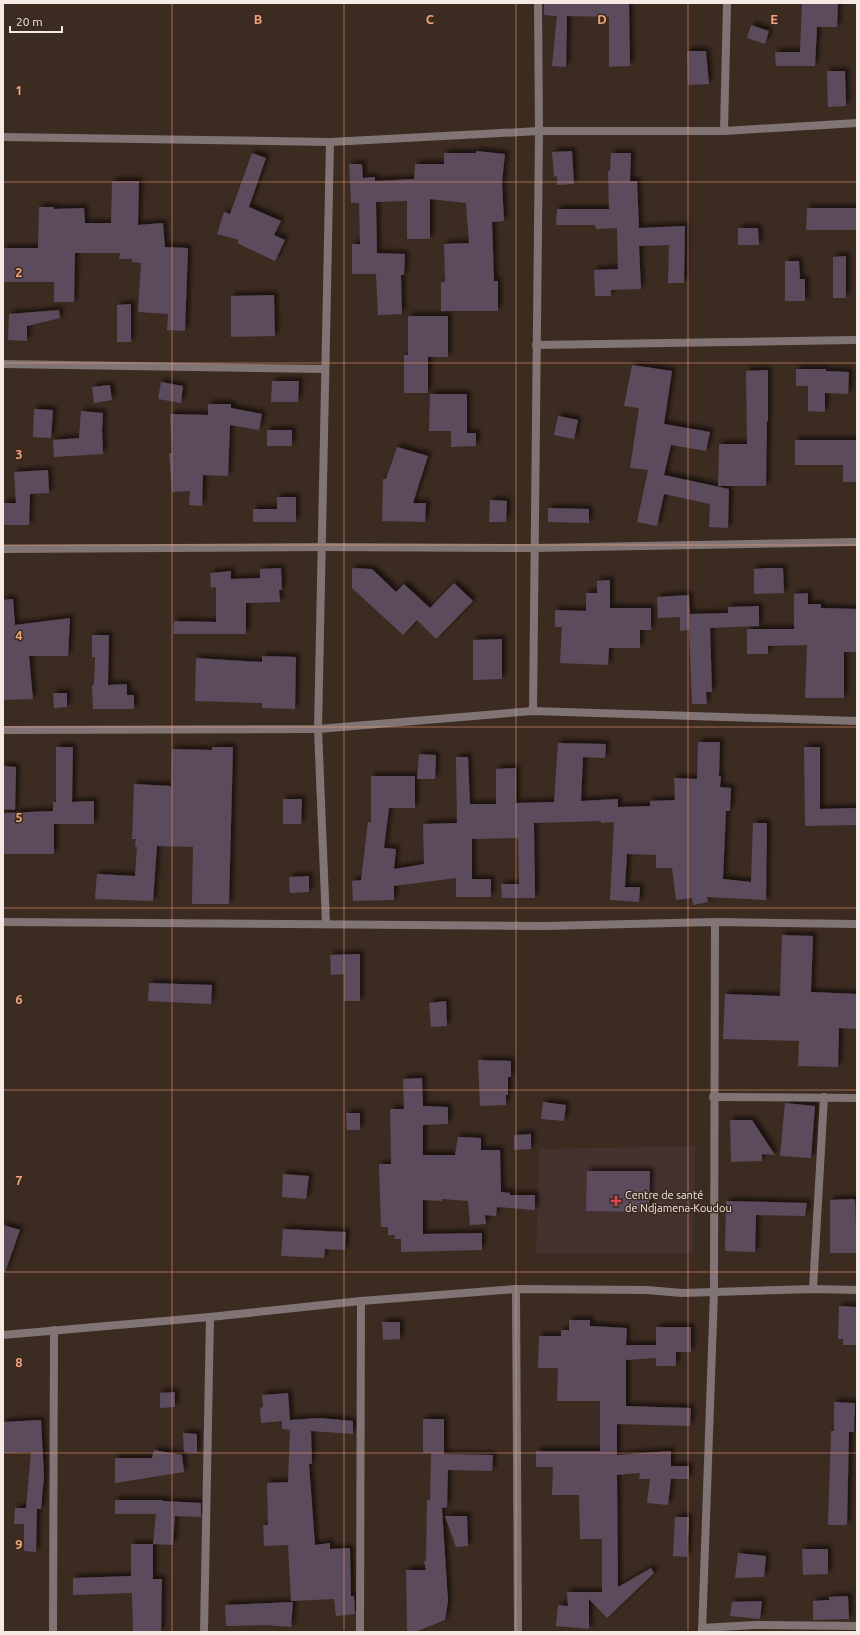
<svg xmlns="http://www.w3.org/2000/svg" width="860" height="1635" font-family="Ubuntu,sans-serif">
<defs>
<filter id="shadow"><feDropShadow dx="3.5" dy="-3.5" stdDeviation="2" flood-color="#0009"/></filter>
</defs>
<rect width="100%" height="100%" fill="#3c2b21"/>
<polygon fill="#45312e" points="695,1146 693,1253 536,1253 539,1149"/>
<g fill="#5c4c5b" filter="url(#shadow)">
<polygon points="544,3 629,3 630,66 609,67 609,17 567,16 566,67 552,66 557,16 544,15"/>
<polygon points="802,3 838,3 837,27 817,27 815,66 776,66 775,52 800,52"/>
<polygon points="751,25 769,31 765,44 747,38"/>
<polygon points="687,51 706,51 709,84 688,85"/>
<polygon points="827,71 845,71 846,106 828,107"/>
<polygon points="476,151 505,154 502,182 504,221 492,222 494,281 498,281 498,311 441,311 441,282 445,282 444,244 469,243 466,203 430,199 430,239 407,239 407,201 376,202 377,253 405,254 404,275 401,275 402,314 378,315 376,274 352,274 352,244 360,244 359,203 351,203 349,164 362,164 363,178 375,177 375,181 414,179 415,164 444,164 444,153 476,153"/>
<polygon points="572,151 574,184 557,185 557,176 554,177 552,152"/>
<polygon points="252,153 266,158 249,207 281,221 274,235 285,240 275,261 237,243 239,240 217,234 224,212 230,214"/>
<polygon points="611,153 631,153 630,181 637,181 639,228 685,226 684,283 668,283 669,245 639,246 641,289 611,290 611,296 595,296 594,270 618,269 617,228 596,229 595,225 556,225 557,209 609,209 608,171 610,171"/>
<polygon points="112,181 139,181 138,225 163,223 165,247 188,248 185,331 167,330 168,314 138,312 141,263 132,262 132,259 119,259 120,253 75,253 74,302 54,302 54,282 3,282 3,248 38,248 39,207 54,207 54,209 84,208 85,223 111,223"/>
<polygon points="807,208 857,208 857,230 806,230"/>
<polygon points="738,228 758,228 759,245 738,245"/>
<polygon points="846,256 846,298 833,298 833,257"/>
<polygon points="785,261 799,261 800,279 805,279 805,301 785,301"/>
<polygon points="274,295 275,336 231,337 231,296"/>
<polygon points="131,304 131,342 117,342 117,305"/>
<polygon points="59,310 60,318 27,326 27,341 8,340 9,314"/>
<polygon points="408,316 448,316 448,357 428,357 428,393 404,393 404,355 408,355"/>
<polygon points="632,365 672,371 664,424 710,432 706,451 671,445 664,475 729,489 728,528 709,527 710,504 664,494 657,526 637,522 648,470 630,468 639,408 624,406"/>
<polygon points="796,369 826,369 826,371 849,372 848,394 825,393 825,412 808,411 808,386 796,386"/>
<polygon points="768,370 768,421 767,421 766,486 718,486 719,444 747,444 746,371"/>
<polygon points="272,381 299,381 298,402 271,402"/>
<polygon points="161,382 183,386 181,403 158,399"/>
<polygon points="110,385 112,400 94,403 92,387"/>
<polygon points="430,394 467,394 467,433 476,433 476,446 451,447 451,431 429,431"/>
<polygon points="208,404 231,404 231,408 262,414 259,430 230,425 228,476 203,475 202,506 189,505 190,491 172,492 169,453 172,453 170,414 208,415"/>
<polygon points="34,409 53,410 51,438 33,437"/>
<polygon points="81,411 103,413 102,430 103,454 54,457 53,440 79,438"/>
<polygon points="558,416 578,420 574,439 554,435"/>
<rect x="267" y="430" width="25" height="16"/>
<polygon points="795,440 857,440 857,482 843,482 843,465 795,465"/>
<polygon points="397,447 428,456 413,503 426,503 425,522 382,521 383,479 386,479"/>
<polygon points="48,470 49,493 30,494 29,525 3,525 3,503 16,503 14,472"/>
<polygon points="277,497 296,497 296,522 253,522 253,509 277,509"/>
<polygon points="490,500 507,501 506,522 489,522"/>
<polygon points="548,508 589,509 589,523 548,522"/>
<polygon points="281,568 282,590 279,590 280,602 246,603 246,634 173,634 174,621 216,622 216,587 211,588 210,573 231,571 231,579 260,578 260,569"/>
<polygon points="352,568 372,569 396,592 404,584 430,608 454,583 473,601 436,639 417,620 403,635 352,588"/>
<polygon points="767,568 783,568 784,593 754,594 754,569"/>
<polygon points="610,580 610,608 651,608 651,630 640,630 640,648 609,648 608,665 560,663 562,627 555,627 555,610 586,611 586,593 597,593 597,581"/>
<polygon points="808,593 808,604 821,604 821,608 857,609 857,652 844,652 844,698 805,698 807,645 768,646 768,654 747,654 747,629 794,629 794,594"/>
<polygon points="689,595 690,614 728,613 728,607 759,606 759,626 710,628 712,692 706,692 707,704 692,704 689,630 680,631 680,617 658,618 657,597"/>
<polygon points="13,599 15,625 70,618 68,656 29,656 33,699 3,700 3,600"/>
<polygon points="92,635 109,635 108,685 127,684 127,695 134,695 134,709 93,709 92,685 94,685 95,657 92,657"/>
<polygon points="502,639 502,679 473,680 473,640"/>
<polygon points="262,656 296,657 295,709 262,708 262,703 195,701 196,658 262,662"/>
<polygon points="53,693 67,693 67,707 54,708"/>
<polygon points="698,742 720,742 719,776 721,776 720,787 731,788 730,811 726,811 723,879 751,882 753,823 767,823 766,900 707,897 708,902 693,905 692,898 676,900 672,868 656,868 656,855 627,854 625,887 640,887 639,902 610,900 614,822 601,823 601,821 534,823 535,898 502,898 501,884 519,884 518,838 472,839 472,879 491,879 491,897 456,897 456,878 394,886 394,900 353,901 352,881 361,880 368,822 371,822 371,776 415,776 415,808 389,808 384,848 396,849 394,869 424,864 423,824 457,823 456,757 468,757 470,804 496,804 496,769 516,768 516,803 554,802 558,743 606,744 605,758 583,757 581,801 618,799 618,807 650,806 650,801 675,800 674,778 697,779"/>
<polygon points="56,747 73,747 72,802 94,801 94,824 54,824 54,854 3,854 3,813 53,811 53,802 56,802"/>
<polygon points="212,747 233,747 229,904 192,904 193,847 157,846 153,901 95,899 97,874 135,876 137,847 135,847 136,839 132,839 134,784 171,786 172,749 212,750"/>
<polygon points="804,747 820,747 820,809 857,808 857,825 805,826"/>
<polygon points="419,754 436,755 435,779 417,779"/>
<polygon points="3,766 16,767 15,810 3,809"/>
<polygon points="283,799 302,799 301,824 283,824"/>
<polygon points="309,876 309,892 290,893 289,877"/>
<polygon points="782,935 813,936 811,992 857,994 857,1029 839,1028 838,1067 798,1066 799,1041 723,1039 725,994 780,996"/>
<polygon points="360,954 360,1001 344,1001 344,974 331,975 330,955"/>
<polygon points="149,983 212,985 211,1004 148,1001"/>
<polygon points="446,1001 447,1026 431,1027 429,1003"/>
<polygon points="478,1060 511,1061 511,1077 508,1077 508,1095 506,1095 506,1105 480,1106"/>
<polygon points="422,1078 423,1106 448,1107 448,1124 423,1125 423,1155 455,1155 458,1137 481,1138 481,1150 500,1150 501,1192 510,1193 510,1195 535,1195 535,1210 497,1207 496,1216 485,1215 486,1224 470,1225 468,1201 442,1199 442,1201 423,1200 423,1234 482,1233 482,1250 401,1252 401,1239 394,1239 395,1235 388,1235 388,1227 381,1227 379,1164 391,1164 390,1109 404,1109 403,1079"/>
<polygon points="543,1102 566,1105 564,1121 541,1119"/>
<polygon points="785,1103 815,1106 811,1158 780,1156"/>
<polygon points="346,1113 360,1113 360,1130 347,1130"/>
<polygon points="730,1120 752,1120 775,1155 762,1154 762,1161 731,1162"/>
<polygon points="531,1134 531,1149 514,1150 514,1135"/>
<polygon points="587,1171 650,1171 649,1212 586,1211"/>
<polygon points="283,1174 309,1176 306,1199 282,1197"/>
<polygon points="855,1199 857,1253 830,1253 830,1200"/>
<polygon points="726,1201 807,1203 805,1216 756,1215 755,1252 725,1251"/>
<polygon points="3,1225 20,1230 5,1272 3,1272"/>
<polygon points="283,1229 346,1232 345,1250 325,1249 324,1258 281,1256"/>
<polygon points="839,1306 857,1307 857,1345 843,1345 843,1339 838,1339"/>
<polygon points="569,1320 590,1320 590,1326 627,1328 626,1345 656,1345 656,1327 691,1327 691,1352 676,1352 676,1366 656,1366 656,1358 626,1360 626,1406 691,1408 690,1426 617,1424 617,1455 671,1451 671,1466 689,1466 689,1479 671,1479 668,1505 647,1503 650,1479 639,1479 640,1473 617,1475 618,1587 651,1568 654,1573 607,1618 589,1599 589,1629 556,1626 558,1605 568,1606 567,1592 602,1592 602,1539 580,1539 579,1495 552,1495 553,1467 536,1467 536,1451 600,1451 600,1401 557,1401 558,1368 538,1368 539,1336 561,1336 561,1330 569,1330"/>
<polygon points="382,1322 400,1322 400,1339 383,1340"/>
<polygon points="175,1392 175,1407 160,1408 160,1393"/>
<polygon points="288,1393 290,1420 320,1418 353,1421 353,1434 311,1431 312,1464 309,1464 315,1545 330,1543 330,1549 350,1548 351,1596 354,1596 355,1614 336,1616 334,1599 291,1601 288,1545 264,1546 263,1525 268,1525 267,1483 288,1482 290,1430 282,1429 282,1421 261,1423 260,1408 263,1407 262,1395"/>
<polygon points="834,1402 855,1403 854,1432 849,1432 847,1525 828,1525 831,1431 834,1431"/>
<polygon points="423,1419 444,1419 444,1454 493,1455 492,1471 448,1470 447,1507 442,1508 448,1601 445,1620 415,1632 407,1632 406,1570 426,1570 424,1561 426,1561 427,1500 430,1500 431,1453 423,1453"/>
<polygon points="41,1420 44,1476 41,1509 37,1509 36,1552 24,1551 24,1524 14,1524 15,1508 32,1508 26,1508 31,1452 3,1453 3,1422"/>
<polygon points="183,1433 197,1434 197,1453 184,1452"/>
<polygon points="154,1450 182,1455 184,1472 115,1483 115,1458 152,1458"/>
<polygon points="115,1500 163,1500 163,1501 201,1503 201,1517 175,1516 173,1545 153,1544 156,1514 115,1514"/>
<polygon points="445,1516 467,1516 468,1546 456,1547"/>
<polygon points="675,1517 689,1517 687,1557 673,1556"/>
<polygon points="131,1544 153,1544 153,1579 162,1579 161,1632 133,1632 132,1593 73,1595 73,1578 131,1576"/>
<polygon points="802,1549 828,1549 828,1574 803,1575"/>
<polygon points="738,1553 766,1556 764,1577 735,1578"/>
<polygon points="848,1596 849,1619 813,1620 813,1601 829,1600 829,1597"/>
<polygon points="762,1601 760,1619 730,1616 732,1602"/>
<polygon points="293,1602 291,1627 266,1625 226,1626 225,1605"/>
</g>
<g fill="none" stroke-linecap="round" stroke-linejoin="round">
<g stroke="#807574" stroke-width="8">
<polyline points="724,131 727,3"/>
<polyline points="3,137 330,142 539,131 724,131 857,123"/>
<polyline points="536,345 854,340"/>
<polyline points="3,364 325,369"/>
<polyline points="3,549 322,547 534,548 857,542"/>
<polyline points="533,711 539,131 538,3"/>
<polyline points="3,730 318,729 533,711 857,721"/>
<polyline points="3,922 544,926 715,922 857,924"/>
<polyline points="326,923 318,729 330,142"/>
<polyline points="713,1097 857,1098"/>
<polyline points="516,1289 518,1632"/>
<polyline points="813,1289 824,1097"/>
<polyline points="3,1335 210,1317 361,1301 516,1289 647,1290 682,1293 813,1289 857,1290"/>
<polyline points="702,1628 755,1625 857,1626"/>
<polyline points="53,1632 54,1330"/>
<polyline points="204,1632 210,1317"/>
<polyline points="360,1632 361,1301"/>
<polyline points="702,1632 714,1292 715,922"/>
</g>
</g>
<path fill="none" stroke="#f0a27a" stroke-width="1" stroke-opacity="0.55" d="M172,3V1632M344,3V1632M516,3V1632M688,3V1632M3,182H857M3,363H857M3,545H857M3,727H857M3,908H857M3,1090H857M3,1272H857M3,1453H857"/>
<path fill="#e0444e" stroke="#3c2b21" stroke-width="1.5" d="M614 1195h4v4h4v4h-4v4h-4v-4h-4v-4h4z"/>
<g text-anchor="middle" dominant-baseline="central" stroke-width="3" stroke-linejoin="round" paint-order="stroke">
<g font-size="11" fill="#f5eae3" stroke="#3c2b21" text-anchor="start">
<text x="625" y="1195">Centre de santé<tspan x="625" dy="13">de Ndjamena-Koudou</tspan></text>
</g>
</g>
<g font-size="13" text-anchor="middle" font-weight="bold" fill="#f0a27a" stroke="#3c2b21" stroke-width="3" stroke-linejoin="round" paint-order="stroke">
<text x="258" y="24">B</text>
<text x="430" y="24">C</text>
<text x="602" y="24">D</text>
<text x="774" y="24">E</text>
<text x="19" y="95">1</text>
<text x="19" y="277">2</text>
<text x="19" y="459">3</text>
<text x="19" y="640">4</text>
<text x="19" y="822">5</text>
<text x="19" y="1004">6</text>
<text x="19" y="1185">7</text>
<text x="19" y="1367">8</text>
<text x="19" y="1549">9</text>
</g>
<rect width="860" height="1635" fill="none" stroke="#f5eae3" stroke-width="8"/>
<path d="M10 26v6h52v-6" fill="none" stroke="#f5eae3" stroke-width="2"/>
<text x="16" y="26" font-size="12" fill="#f5eae3" stroke="#3c2b21" stroke-width="3" paint-order="stroke">20 m</text>
</svg>
